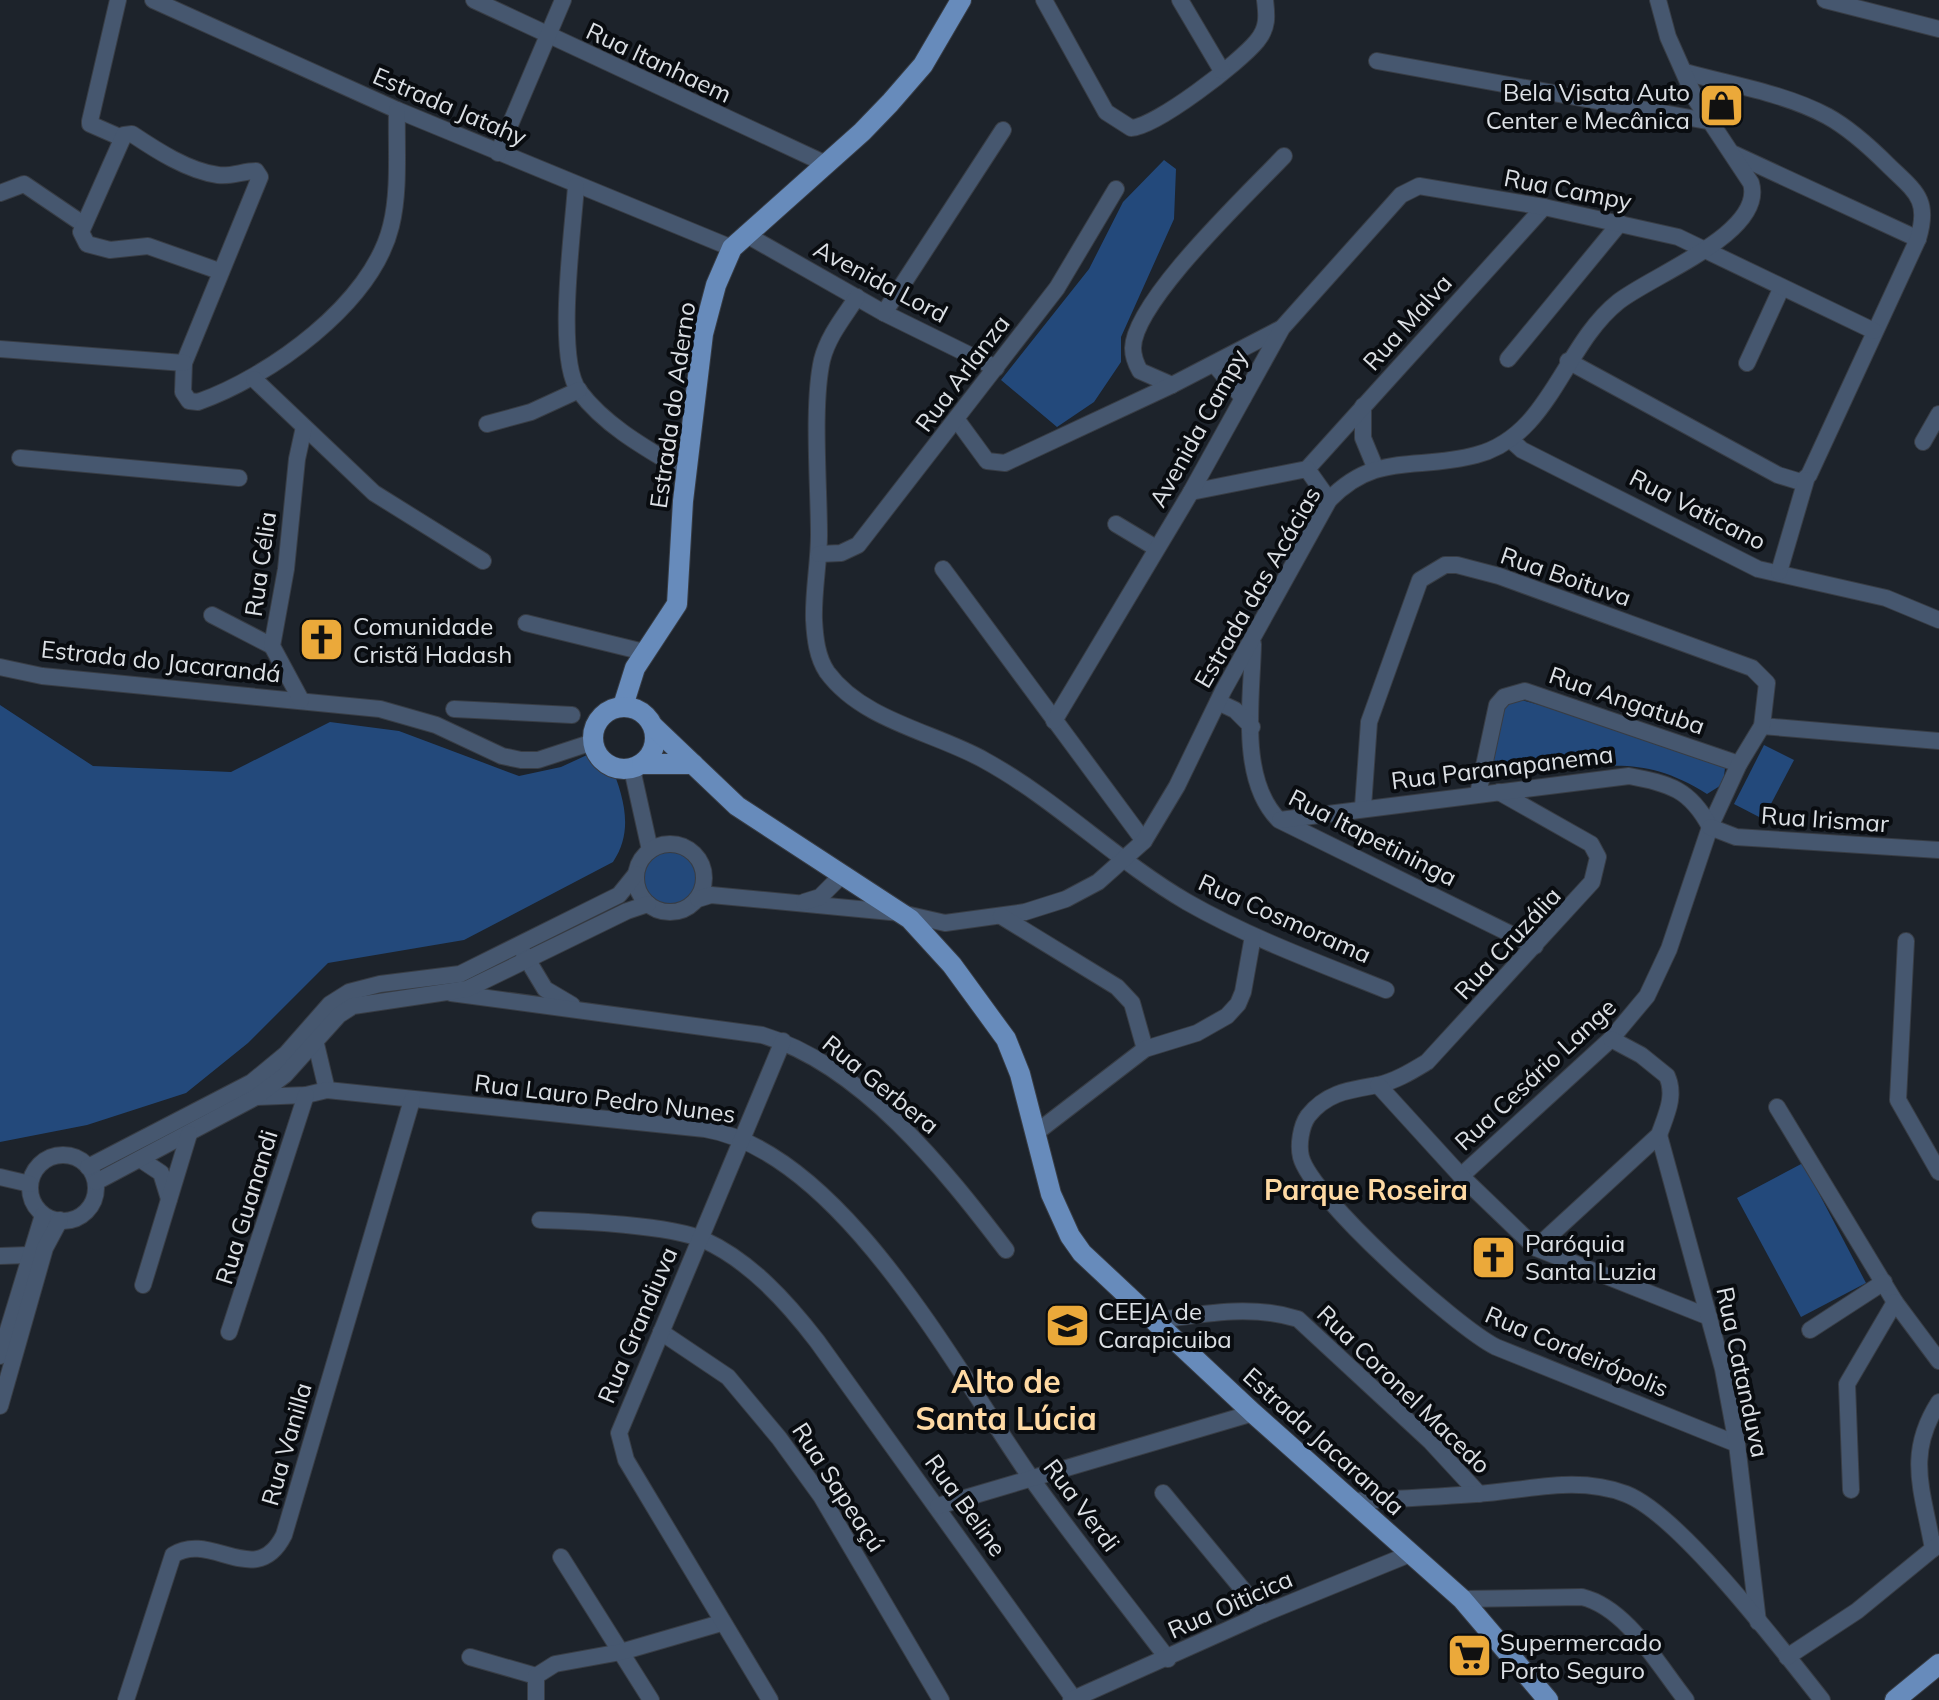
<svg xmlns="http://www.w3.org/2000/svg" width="1939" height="1700" font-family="Mulish,sans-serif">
<rect width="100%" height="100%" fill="#1d232b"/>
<g fill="#23497b">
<polygon points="1164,160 1176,169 1174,219 1121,337 1121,362 1094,402 1057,427 1001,380 1089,269 1123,202"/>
<path d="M1514,698L1576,715L1725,768L1723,784L1707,794C1653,760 1618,763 1557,771C1534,774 1511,775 1488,779L1504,703Z"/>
<path d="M0,705L93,766L231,772L330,722L399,731L519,776L561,767L587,755L611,765C624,798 634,831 613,862L464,940L328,963L248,1043L186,1093L87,1125L0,1142Z"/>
<polygon points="1764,745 1794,760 1763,819 1734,804"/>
<circle cx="670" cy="878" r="26"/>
<polygon points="1803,1163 1866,1283 1801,1317 1737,1198"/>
</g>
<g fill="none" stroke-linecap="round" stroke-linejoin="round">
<defs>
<g id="minor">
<polyline points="118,0 90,121 90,124 122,138"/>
<polyline points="153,0 397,110 732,248"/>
<polyline points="474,0 826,164"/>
<path d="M1044,0L1106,112L1131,128C1156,127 1240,62 1257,41C1268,28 1267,16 1265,0"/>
<polyline points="1180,0 1222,71"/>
<polyline points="1825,0 1939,29"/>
<polyline points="1377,61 1707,121"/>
<polyline points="498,153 563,0"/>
<polyline points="1734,154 1918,239"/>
<path d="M576,186C573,231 555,359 579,391C606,427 649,450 686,472"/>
<polyline points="0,193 24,184 83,224"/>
<polyline points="745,234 884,313 996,368"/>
<path d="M219,271L148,246L110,250L87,244L81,232L124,135L132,134C156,150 188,171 218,175C231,177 243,171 256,171L260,177L184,363L183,392L189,401L198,402C269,377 372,304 391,226C400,190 396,148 397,110"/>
<path d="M857,297C844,317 828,336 822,360C812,405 819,486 819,535C819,563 813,592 814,620C815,638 817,657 827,672C863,721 934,732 984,760C1057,800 1115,860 1187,902C1250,938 1319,963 1386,990"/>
<polyline points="884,313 1003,130"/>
<polyline points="0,349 184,363"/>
<polyline points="1508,359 1620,223"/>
<path d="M1568,361L1778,475L1801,482L1809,475L1918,239C1930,200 1916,192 1889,166C1871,148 1849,128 1827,116C1784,93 1731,85 1685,72"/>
<polyline points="1747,363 1781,289"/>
<polyline points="1214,364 1243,398"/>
<polyline points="254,379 374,493 483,561"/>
<path d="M1172,385L1140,371C1136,364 1133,356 1133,348C1134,301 1250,192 1284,156"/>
<polyline points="1363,406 1363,438 1375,467"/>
<polyline points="957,420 987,461 1005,463 1172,385 1280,329"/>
<polyline points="487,424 531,412 579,390"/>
<polyline points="1511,440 1522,450 1758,569 1886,598 1939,620"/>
<polyline points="1923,442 1939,414"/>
<polyline points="20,458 239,478"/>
<polyline points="1307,469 1544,207"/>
<polyline points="1191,492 1307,469 1329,500"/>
<polyline points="1116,524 1156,548"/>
<polyline points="819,554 841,553 858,545 1057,288 1116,189"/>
<polyline points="943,569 1144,841"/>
<polyline points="1779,572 1806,480"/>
<polyline points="212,615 272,646"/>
<polyline points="526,623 644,652"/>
<path d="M1253,644C1252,698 1238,779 1279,820L1535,946"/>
<polyline points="0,667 42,676 380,709 436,725 502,756 521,760 538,760 593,742"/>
<polyline points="301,700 272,646 286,569 297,459 304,427"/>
<polyline points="1218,702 1235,710 1252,727"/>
<polyline points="454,709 572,715"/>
<polyline points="1054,721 1191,492 1282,328 1401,195 1419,186 1544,207 1678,237 1874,331"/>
<polyline points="1762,726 1939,741"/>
<polyline points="632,769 650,850"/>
<path d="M1499,792L1591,844L1598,857L1592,882L1427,1062C1412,1071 1396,1081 1378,1085C1350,1090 1327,1092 1308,1116C1301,1126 1298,1145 1301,1157C1311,1197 1456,1327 1496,1347L1737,1444"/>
<polyline points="1478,794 1497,705 1504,697 1525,691 1739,764"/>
<polyline points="1363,807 1369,722 1420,580 1445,565 1457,565 1499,576 1752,668 1767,683 1762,726 1739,764 1710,827 1669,949 1647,996 1611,1039 1461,1176"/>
<path d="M1280,820L1629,776C1670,784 1690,789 1710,827"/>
<polyline points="1710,827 1736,837 1939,850"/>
<circle cx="670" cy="878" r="34"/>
<path d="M698,899L711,895L901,913L945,923L1025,912L1066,899L1098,882L1144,841L1177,786L1223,691L1329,500C1376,451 1417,471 1476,455C1550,436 1563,346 1618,302C1650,276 1766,233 1751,183L1696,100L1668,37L1658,0"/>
<polyline points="804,902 820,897 841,876"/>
<polyline points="1001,916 1117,987 1132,1003 1145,1049"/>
<polyline points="1906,941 1898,1100 1939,1172"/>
<polyline points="524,954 545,989 572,1005"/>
<path d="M451,993L762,1035C862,1065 945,1170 1006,1250"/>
<polyline points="316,1044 327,1090"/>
<polyline points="1378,1085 1461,1176 1536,1248 1709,1317"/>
<path d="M256,1097L306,1095L327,1090L705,1129C841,1152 955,1369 1029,1475C1073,1538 1122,1598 1168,1659"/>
<polyline points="1777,1107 1895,1302 1939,1361"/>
<polyline points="1037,1132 1145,1049 1197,1033 1227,1016 1238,1004 1243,992 1253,936"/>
<polyline points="1659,1135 1723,1369 1737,1444 1758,1622"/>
<circle cx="63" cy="1188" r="33"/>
<polyline points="140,1159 161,1173 169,1199"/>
<polyline points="88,1167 252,1082 286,1054 330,1004 349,992 380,984 460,974 619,895 636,874"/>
<polyline points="0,1177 30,1184"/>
<polyline points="96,1182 256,1097 285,1075 339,1015 353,1006 467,989 627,911 648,904"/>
<path d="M540,1220C580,1221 670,1225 704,1240C750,1261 787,1302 817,1341L1074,1699"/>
<path d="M1536,1248L1659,1135C1666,1115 1676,1096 1667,1076L1641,1055L1611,1039"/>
<polyline points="0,1256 29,1255"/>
<polyline points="143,1285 189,1134"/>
<path d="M1153,1321C1201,1314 1251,1304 1298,1319L1431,1442L1479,1494"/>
<polyline points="1810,1330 1884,1282"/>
<polyline points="229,1332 306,1095"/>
<polyline points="661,1332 728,1377 779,1438 821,1496 941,1700"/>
<polyline points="0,1356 43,1215"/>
<polyline points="0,1406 45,1248 60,1220"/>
<polyline points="1851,1490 1847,1384 1895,1302"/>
<polyline points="1163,1493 1263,1614"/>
<path d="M1354,1501C1395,1499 1435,1497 1476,1494C1526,1491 1576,1475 1626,1494C1680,1515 1783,1651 1822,1700"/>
<polyline points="938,1506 1253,1413"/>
<path d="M1933,1549C1923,1491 1905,1455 1939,1402"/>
<polyline points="561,1557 651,1700"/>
<path d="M1462,1599L1582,1597C1627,1608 1658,1665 1686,1700"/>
<polyline points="470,1657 536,1676"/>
<polyline points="1787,1657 1857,1611 1939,1544"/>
<path d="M126,1700L173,1555C211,1530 256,1591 284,1535L412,1100"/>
<polyline points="536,1700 536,1676 555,1664 621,1652 721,1623"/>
<polyline points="770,1700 626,1460 619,1433 783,1041"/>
<polyline points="1071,1700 1263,1614 1410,1554"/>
</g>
<g id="major">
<polyline points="623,706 635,668 677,604 683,501 703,334 716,285 732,248 862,132 890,103 923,65 961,0"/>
<circle cx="624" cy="738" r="31"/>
<polyline points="654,727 737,806 910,919 952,965 1006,1039 1020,1074 1051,1194 1070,1236 1082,1253 1253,1413 1462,1599 1548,1700"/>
<polyline points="642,764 693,764"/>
<polyline points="1895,1700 1939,1664"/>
</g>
</defs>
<use href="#minor" stroke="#383d45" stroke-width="18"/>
<use href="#major" stroke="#383d45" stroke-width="22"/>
<use href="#minor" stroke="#46576f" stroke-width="16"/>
<use href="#major" stroke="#678bbb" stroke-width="20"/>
</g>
<defs>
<symbol id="shop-square" viewBox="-11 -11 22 22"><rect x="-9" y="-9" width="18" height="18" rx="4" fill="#eba93a" stroke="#090c10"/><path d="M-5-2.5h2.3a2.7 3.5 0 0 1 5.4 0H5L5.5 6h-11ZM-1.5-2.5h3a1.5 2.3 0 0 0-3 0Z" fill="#111"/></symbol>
<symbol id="church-square" viewBox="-11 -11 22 22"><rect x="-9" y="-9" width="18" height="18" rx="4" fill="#eba93a" stroke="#090c10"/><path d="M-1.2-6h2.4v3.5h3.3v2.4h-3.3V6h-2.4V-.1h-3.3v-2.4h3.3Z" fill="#111"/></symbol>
<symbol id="school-square" viewBox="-11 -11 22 22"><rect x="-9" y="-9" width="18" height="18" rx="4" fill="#eba93a" stroke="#090c10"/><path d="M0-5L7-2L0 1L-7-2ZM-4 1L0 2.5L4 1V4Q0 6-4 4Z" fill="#111"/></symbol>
<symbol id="supermarket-square" viewBox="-11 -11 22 22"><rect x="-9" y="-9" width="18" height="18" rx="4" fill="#eba93a" stroke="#090c10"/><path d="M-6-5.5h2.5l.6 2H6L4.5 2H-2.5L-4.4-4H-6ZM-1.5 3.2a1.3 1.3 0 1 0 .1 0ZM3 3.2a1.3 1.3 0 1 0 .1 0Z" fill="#111"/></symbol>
</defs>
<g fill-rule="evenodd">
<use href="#shop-square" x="1696" y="80" width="51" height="51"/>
<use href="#church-square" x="296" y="614" width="51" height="51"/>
<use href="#church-square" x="1468" y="1232" width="51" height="51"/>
<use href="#school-square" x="1042" y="1300" width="51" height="51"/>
<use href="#supermarket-square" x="1444" y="1630" width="51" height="51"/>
</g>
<g text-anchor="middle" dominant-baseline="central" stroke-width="8" stroke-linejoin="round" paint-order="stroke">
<g font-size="24" fill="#dce0e5" stroke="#090c10">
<text transform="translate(659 62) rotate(25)">Rua Itanhaem</text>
<text transform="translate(450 106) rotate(23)">Estrada Jatahy</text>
<text transform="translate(1568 189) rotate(11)">Rua Campy</text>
<text transform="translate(881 281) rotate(28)">Avenida Lord</text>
<text transform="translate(1407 322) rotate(-48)">Rua Malva</text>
<text transform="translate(962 373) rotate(-53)">Rua Arlanza</text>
<text transform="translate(672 405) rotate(-82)">Estrada do Aderno</text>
<text transform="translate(1198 428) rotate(-61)">Avenida Campy</text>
<text transform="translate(1698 509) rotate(27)">Rua Vaticano</text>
<text transform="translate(260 564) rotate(-82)">Rua Célia</text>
<text transform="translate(1566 576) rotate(19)">Rua Boituva</text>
<text transform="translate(1257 587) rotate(-60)">Estrada das Acácias</text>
<text transform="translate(161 661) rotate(6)">Estrada do Jacarandá</text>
<text transform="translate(1627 700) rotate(19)">Rua Angatuba</text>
<text transform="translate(1502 767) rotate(-7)">Rua Paranapanema</text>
<text transform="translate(1825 819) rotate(4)">Rua Irismar</text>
<text transform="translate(1373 837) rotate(27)">Rua Itapetininga</text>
<text transform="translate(1285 918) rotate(24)">Rua Cosmorama</text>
<text transform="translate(1507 943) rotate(-47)">Rua Cruzália</text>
<text transform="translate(1535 1074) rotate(-43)">Rua Cesário Lange</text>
<text transform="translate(881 1084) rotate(39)">Rua Gerbera</text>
<text transform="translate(605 1098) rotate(7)">Rua Lauro Pedro Nunes</text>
<text transform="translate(246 1207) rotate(-73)">Rua Guanandi</text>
<text transform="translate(637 1325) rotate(-67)">Rua Grandiuva</text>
<text transform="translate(1577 1351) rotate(23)">Rua Cordeirópolis</text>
<text transform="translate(1743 1372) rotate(78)">Rua Catanduva</text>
<text transform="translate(1404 1389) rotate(44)">Rua Coronel Macedo</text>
<text transform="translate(1324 1441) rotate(42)">Estrada Jacaranda</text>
<text transform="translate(286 1444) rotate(-74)">Rua Vanilla</text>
<text transform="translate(839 1487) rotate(57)">Rua Sapeaçú</text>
<text transform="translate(966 1505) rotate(54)">Rua Beline</text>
<text transform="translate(1082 1505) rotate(53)">Rua Verdi</text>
<text transform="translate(1230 1604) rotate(-24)">Rua Oiticica</text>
</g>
<g font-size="24" fill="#dce0e5" stroke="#090c10" text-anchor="start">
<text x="1690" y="92" text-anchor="end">Bela Visata Auto<tspan x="1690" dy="28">Center e Mecânica</tspan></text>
<text x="353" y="626">Comunidade<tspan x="353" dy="28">Cristã Hadash</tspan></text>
<text x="1525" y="1243">Paróquia<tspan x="1525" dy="28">Santa Luzia</tspan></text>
<text x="1098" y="1311">CEEJA de<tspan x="1098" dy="28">Carapicuiba</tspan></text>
<text x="1500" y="1642">Supermercado<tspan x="1500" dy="28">Porto Seguro</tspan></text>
</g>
<g font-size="28" font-weight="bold" fill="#fed9a3" stroke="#090c10">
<text x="1366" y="1189">Parque Roseira</text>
</g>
<g font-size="32" font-weight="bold" fill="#fed9a3" stroke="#090c10">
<text x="1006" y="1381">Alto de<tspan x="1006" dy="37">Santa Lúcia</tspan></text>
</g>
</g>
</svg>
